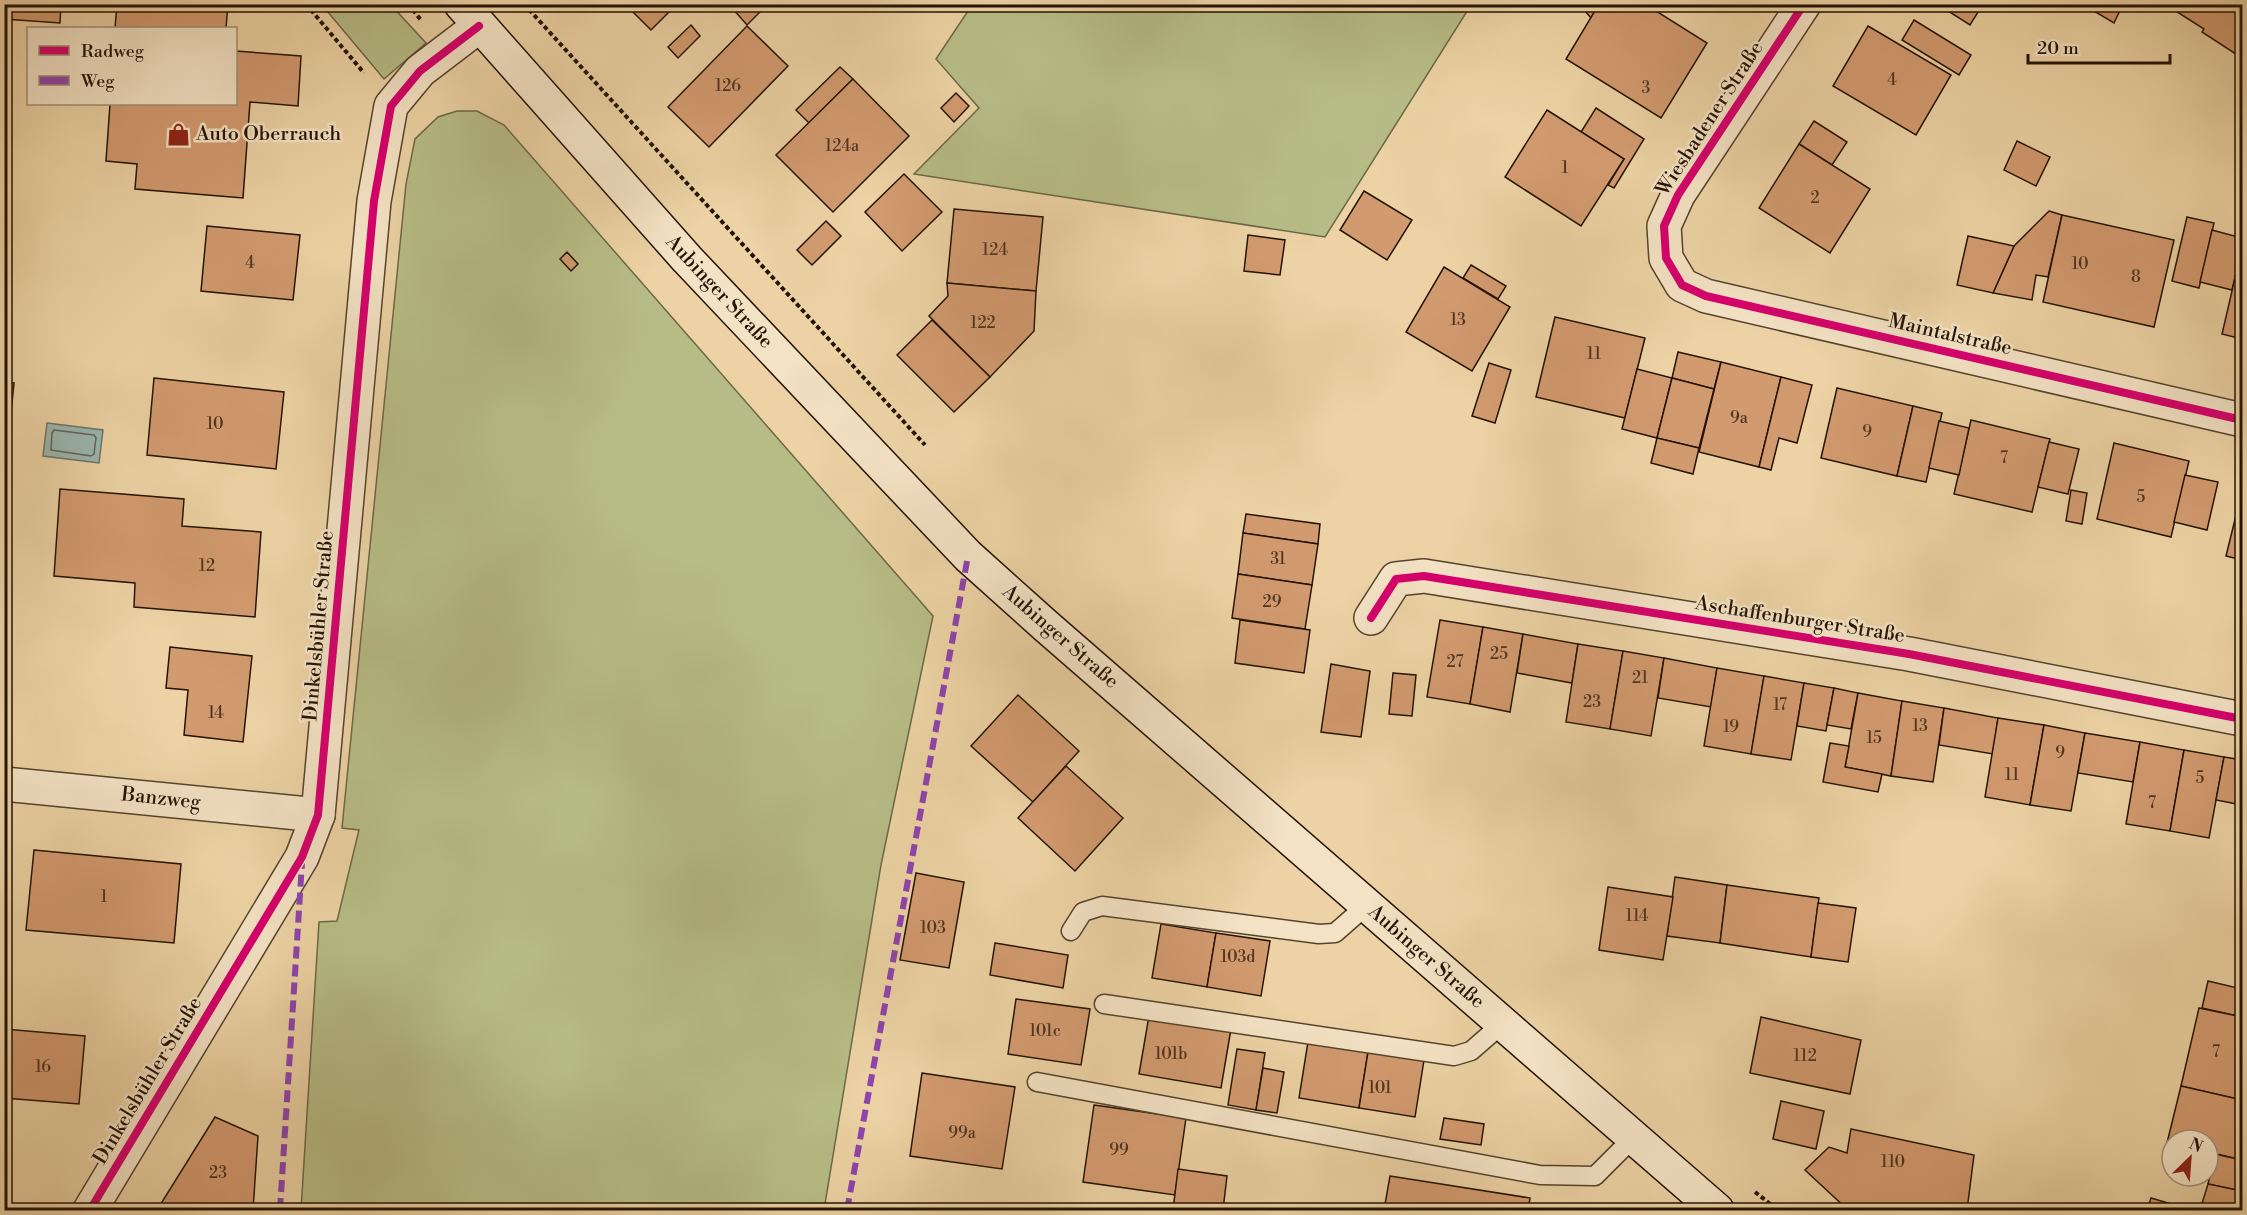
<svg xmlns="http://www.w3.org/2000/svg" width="2247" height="1215" font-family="'Libre Bodoni',serif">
<rect width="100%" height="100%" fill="#ecd2a4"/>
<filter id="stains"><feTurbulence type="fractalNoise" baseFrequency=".00333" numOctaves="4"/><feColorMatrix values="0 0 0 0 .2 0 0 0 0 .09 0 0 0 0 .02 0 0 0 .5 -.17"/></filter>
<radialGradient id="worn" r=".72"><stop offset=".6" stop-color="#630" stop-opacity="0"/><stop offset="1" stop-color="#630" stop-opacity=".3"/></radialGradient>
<g fill="#b7bc86" stroke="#6e6846" stroke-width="1.5">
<polygon points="322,5 391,5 426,43 384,79"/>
<polygon points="972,5 972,4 1471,5 1325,237 914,174 979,108 936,59"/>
<polygon points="457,111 477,111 504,125 933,616 881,865 824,1210 301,1210 319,922 337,921 359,830 342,828 406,184 415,139 438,117"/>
</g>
<polygon fill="#9ab6ae" stroke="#6b756a" stroke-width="1.5" points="47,423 103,430 99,463 43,456"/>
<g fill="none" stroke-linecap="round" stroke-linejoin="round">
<polygon stroke="#5f645a" stroke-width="1.5" points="54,430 94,435 96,438 94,454 91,456 51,450 52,433"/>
</g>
<g fill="#d29a6f" stroke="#241305" stroke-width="1.5">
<polygon points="4,4 61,4 60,23 4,19"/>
<polygon points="117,4 228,4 226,28 115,28"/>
<polygon points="625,4 677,4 651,30"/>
<polygon points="738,4 768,4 747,25 733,9"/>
<polygon points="1579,4 1599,4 1591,18"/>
<polygon points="1599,4 1645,4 1707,43 1661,118 1566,59"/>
<polygon points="1937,4 1983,4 1970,25"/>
<polygon points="2082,4 2123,4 2114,23"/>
<polygon points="2174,4 2242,4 2242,58 2202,32 2204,29 2171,8"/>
<polygon points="1914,20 1971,55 1959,75 1902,40"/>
<polygon points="691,25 700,36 678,58 668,47"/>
<polygon points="747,26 788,66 709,147 668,107"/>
<polygon points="1868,26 1951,75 1916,135 1833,86"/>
<polygon points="236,51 301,56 298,106 250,102 243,198 135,189 137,164 106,161 110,104 236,104"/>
<polygon points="840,67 853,79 809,123 796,110"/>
<polygon points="853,79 909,136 833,212 776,155"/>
<polygon points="956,93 969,106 954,122 941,108"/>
<polygon points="1596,108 1644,139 1614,188 1608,185 1624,159 1581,132"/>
<polygon points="1547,110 1624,159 1581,226 1505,177"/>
<polygon points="1814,121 1847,142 1832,165 1799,144"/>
<polygon points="2017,141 2050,157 2036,186 2004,170"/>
<polygon points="1799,144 1870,189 1830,253 1759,208"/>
<polygon points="904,174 942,212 902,251 865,212"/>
<polygon points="1364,191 1412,220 1387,260 1340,230"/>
<polygon points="954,209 1043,217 1036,291 947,283"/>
<polygon points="2049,211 2062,215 2048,277 2036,275 2032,300 1993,293 2014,246"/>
<polygon points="2062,215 2174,240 2154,327 2043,302"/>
<polygon points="2187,217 2214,223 2199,288 2172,281"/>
<polygon points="826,221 841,236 812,265 797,250"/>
<polygon points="207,226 300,235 293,300 201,291"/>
<polygon points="2212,230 2242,238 2242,248 2232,290 2200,282"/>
<polygon points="1248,235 1285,240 1280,275 1244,271"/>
<polygon points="1968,236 2014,246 1993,293 1957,285"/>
<polygon points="2242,248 2242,339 2222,334"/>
<polygon points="567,252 578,264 571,271 560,259"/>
<polygon points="1471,265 1506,286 1498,299 1463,278"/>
<polygon points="1444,267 1510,307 1472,371 1406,332"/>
<polygon points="947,283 1036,291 1034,331 990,377 929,316 948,296"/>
<polygon points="1555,317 1645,338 1625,418 1536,397"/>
<polygon points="932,320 990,377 954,412 897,355"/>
<polygon points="1678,352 1721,362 1714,389 1672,378"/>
<polygon points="1721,362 1781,377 1759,467 1699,452"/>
<polygon points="1489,363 1511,370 1495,423 1472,416"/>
<polygon points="1637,369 1672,378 1657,438 1622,429"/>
<polygon points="1781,377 1812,385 1797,443 1779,438 1771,470 1759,467"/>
<polygon points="154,378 284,392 276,469 147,455"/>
<polygon points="1672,378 1714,389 1699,448 1657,438"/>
<polygon points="4,382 14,383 9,432 4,432"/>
<polygon points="1837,388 1913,406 1897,476 1821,458"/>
<polygon points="1913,406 1942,413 1926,482 1897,476"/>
<polygon points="1971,420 2050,439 2032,512 1954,494"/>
<polygon points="1939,421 1969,428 1959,475 1929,468"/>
<polygon points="1657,438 1699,448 1693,474 1651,463"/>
<polygon points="2049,442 2079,449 2068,494 2038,487"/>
<polygon points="2114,443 2189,461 2171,537 2097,519"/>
<polygon points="2185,475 2218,482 2207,530 2174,522"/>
<polygon points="60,489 184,499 182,526 261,532 255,617 134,607 135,583 54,576"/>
<polygon points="2071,490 2087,493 2082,524 2066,521"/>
<polygon points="2242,491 2242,560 2226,556"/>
<polygon points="1246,514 1320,524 1318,544 1243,533"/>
<polygon points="1243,533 1318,544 1312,585 1238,574"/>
<polygon points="1238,574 1312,585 1305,629 1232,618"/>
<polygon points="1240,620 1310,630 1304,673 1235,663"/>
<polygon points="1440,620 1483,627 1470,704 1427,697"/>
<polygon points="1483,627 1523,634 1510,712 1470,704"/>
<polygon points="1523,634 1578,644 1572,683 1517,673"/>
<polygon points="1578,644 1623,651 1610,729 1566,722"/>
<polygon points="170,647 252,656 243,742 184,735 188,690 166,688"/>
<polygon points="1623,651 1664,658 1651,736 1610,729"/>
<polygon points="1664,658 1717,668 1711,707 1658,698"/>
<polygon points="1331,664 1370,671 1361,737 1321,732"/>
<polygon points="1717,668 1764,676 1751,754 1704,746"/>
<polygon points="1393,673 1416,675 1412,716 1389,714"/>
<polygon points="1764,676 1804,683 1791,760 1751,754"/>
<polygon points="1804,683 1834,688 1826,731 1797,726"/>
<polygon points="1834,688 1858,693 1851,729 1827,725"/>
<polygon points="1858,693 1902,701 1891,776 1845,767"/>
<polygon points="1018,695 1079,751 1033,802 971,746"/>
<polygon points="1902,701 1944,708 1933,782 1891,776"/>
<polygon points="1944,708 1998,718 1993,754 1939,745"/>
<polygon points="1998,718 2044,725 2030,805 1985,797"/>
<polygon points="2044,725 2085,733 2071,811 2030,805"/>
<polygon points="2085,733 2140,742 2133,782 2078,773"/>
<polygon points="2140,742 2184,750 2170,831 2126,824"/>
<polygon points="1830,743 1849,746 1845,767 1882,774 1878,792 1823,782"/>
<polygon points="2184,750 2224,757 2209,838 2170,831"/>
<polygon points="2224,757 2242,760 2242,805 2216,800"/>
<polygon points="1066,766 1123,818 1075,871 1018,818"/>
<polygon points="34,850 181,864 174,943 26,930"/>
<polygon points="916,873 964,882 949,968 900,960"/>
<polygon points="1675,877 1727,885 1720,943 1667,936"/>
<polygon points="1727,885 1819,898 1811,957 1720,943"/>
<polygon points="1608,887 1673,897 1663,960 1599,950"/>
<polygon points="1818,903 1856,908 1848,962 1811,957"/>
<polygon points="1161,924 1216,933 1207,987 1152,978"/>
<polygon points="1216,933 1270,941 1261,996 1207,987"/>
<polygon points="995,943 1068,955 1063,988 990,975"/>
<polygon points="2208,981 2242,989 2242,1017 2202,1008"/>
<polygon points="1016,999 1090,1009 1081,1065 1008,1054"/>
<polygon points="2199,1008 2242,1017 2242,1100 2181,1086"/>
<polygon points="1149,1016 1231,1029 1221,1088 1139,1074"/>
<polygon points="1761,1017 1861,1040 1850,1094 1750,1073"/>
<polygon points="4,1029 85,1036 79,1104 4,1098"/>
<polygon points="1308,1042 1368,1052 1359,1108 1299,1098"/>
<polygon points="1237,1049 1265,1053 1256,1110 1228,1105"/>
<polygon points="1368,1052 1424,1060 1415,1117 1359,1108"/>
<polygon points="1263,1068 1284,1072 1277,1113 1256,1110"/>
<polygon points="922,1073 1015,1087 1002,1169 910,1156"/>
<polygon points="2181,1086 2242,1100 2242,1160 2208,1152 2208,1140 2172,1140 2172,1144 2167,1143"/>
<polygon points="1781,1101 1824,1111 1816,1149 1773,1139"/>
<polygon points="1094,1105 1186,1118 1175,1195 1083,1182"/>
<polygon points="215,1117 258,1136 253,1210 157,1210"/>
<polygon points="1444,1118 1484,1124 1481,1145 1440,1139"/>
<polygon points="1851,1129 1974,1155 1967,1210 1848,1210 1805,1170 1829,1147 1847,1153"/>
<polygon points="2215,1154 2242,1160 2242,1191 2208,1184"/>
<polygon points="1178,1169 1227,1176 1223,1210 1173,1210"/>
<polygon points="1390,1176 1530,1198 1528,1210 1384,1210"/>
<polygon points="2208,1184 2242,1191 2242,1210 2200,1210"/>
<polygon points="2151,1198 2192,1210 2147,1210"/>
</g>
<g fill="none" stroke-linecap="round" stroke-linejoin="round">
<defs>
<g id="service">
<polyline points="1071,931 1083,912 1102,906 1319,934 1335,933 1367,905"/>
<polyline points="1104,1004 1454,1056 1471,1051 1502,1024"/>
<polyline points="1037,1082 1540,1175 1595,1176 1634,1137"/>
</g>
<g id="minor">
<polyline points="1804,4 1678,195 1664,226 1666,258 1682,285 1706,296 2242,420"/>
<polyline points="1371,618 1396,579 1424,576 1909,654 2242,719"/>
<polyline points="4,784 318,815"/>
<polyline points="90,1210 302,857 318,815 374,201 391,106 420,71 479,26"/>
</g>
<polyline id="secondary" points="461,4 687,259 968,556 1046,626 1717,1210"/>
</defs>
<use href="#service" stroke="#56432d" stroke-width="21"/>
<use href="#minor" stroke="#56432d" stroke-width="36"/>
<use href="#secondary" stroke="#241305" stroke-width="36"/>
<g stroke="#241305" stroke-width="4" stroke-dasharray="4.5 3" stroke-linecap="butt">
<polyline points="306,4 364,73"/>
<polyline points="408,4 421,20"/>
<polyline points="524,4 925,445"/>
<polyline points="1755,1192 1778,1210"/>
</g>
<use href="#service" stroke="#f3e2c4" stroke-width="18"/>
<use href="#minor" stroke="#f3e2c4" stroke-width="33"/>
<use href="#secondary" stroke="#f3e2c4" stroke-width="33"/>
<g stroke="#8e44ad" stroke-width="6" stroke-dasharray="12 6" stroke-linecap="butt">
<polyline points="280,1210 302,863"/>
<polyline points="847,1210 968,556"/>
</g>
<defs>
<g id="cycleway">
<polyline points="1804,4 1678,195 1664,226 1666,258 1682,285 1706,296 2242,420"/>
<polyline points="1371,618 1396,579 1424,576 1909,654 2242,719"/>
<polyline points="90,1210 302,857 318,815 374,201 391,106 420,71 479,26"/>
</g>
</defs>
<use href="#cycleway" stroke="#f3e2c4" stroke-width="11"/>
<use href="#cycleway" stroke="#d6006c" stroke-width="8"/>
</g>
<defs>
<symbol id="shop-bare" viewBox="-9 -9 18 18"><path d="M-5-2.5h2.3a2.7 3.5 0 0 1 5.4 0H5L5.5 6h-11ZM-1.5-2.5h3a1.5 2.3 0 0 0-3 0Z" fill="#8f2418" stroke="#f3e2c4" stroke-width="2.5" paint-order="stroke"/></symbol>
</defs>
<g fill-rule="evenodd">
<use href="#shop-bare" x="162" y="118" width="33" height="33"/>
</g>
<g text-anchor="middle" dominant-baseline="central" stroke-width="5" stroke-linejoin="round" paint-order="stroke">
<g font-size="16" fill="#503520">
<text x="1892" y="80">4</text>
<text x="728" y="86">126</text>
<text x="1646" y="88">3</text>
<text x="842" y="146">124a</text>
<text x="1565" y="168">1</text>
<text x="1815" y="198">2</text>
<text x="995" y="250">124</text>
<text x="250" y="263">4</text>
<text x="2080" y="264">10</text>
<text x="2136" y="277">8</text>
<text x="1458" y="320">13</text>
<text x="983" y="323">122</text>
<text x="1594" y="354">11</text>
<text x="1739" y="418">9a</text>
<text x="215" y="424">10</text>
<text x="1867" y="432">9</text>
<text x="2004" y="458">7</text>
<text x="2141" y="497">5</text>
<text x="1278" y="559">31</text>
<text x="207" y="566">12</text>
<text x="1272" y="602">29</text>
<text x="1499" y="654">25</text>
<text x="1455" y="662">27</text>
<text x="1640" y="678">21</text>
<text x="1592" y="702">23</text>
<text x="1780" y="705">17</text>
<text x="216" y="713">14</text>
<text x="1920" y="726">13</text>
<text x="1731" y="727">19</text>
<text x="1874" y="738">15</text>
<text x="2060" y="753">9</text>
<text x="2012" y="775">11</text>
<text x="2200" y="778">5</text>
<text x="2152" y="803">7</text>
<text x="104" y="897">1</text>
<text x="1637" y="916">114</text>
<text x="933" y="928">103</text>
<text x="1238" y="957">103d</text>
<text x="1045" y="1031">101c</text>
<text x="2216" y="1052">7</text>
<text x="1171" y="1054">101b</text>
<text x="1805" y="1056">112</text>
<text x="43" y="1067">16</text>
<text x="1380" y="1088">101</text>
<text x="962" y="1133">99a</text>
<text x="1119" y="1150">99</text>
<text x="1893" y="1162">110</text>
<text x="218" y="1173">23</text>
</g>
<g font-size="20" fill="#241305" stroke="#f3e2c4">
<text transform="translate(1710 119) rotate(-57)">Wiesbadener Straße</text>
<text transform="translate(719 292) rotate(47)">Aubinger Straße</text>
<text transform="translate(1950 335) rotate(13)">Maintalstraße</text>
<text transform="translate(1800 620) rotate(9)">Aschaffenburger Straße</text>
<text transform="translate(319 626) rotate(-85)">Dinkelsbühler Straße</text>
<text transform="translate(1060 637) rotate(41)">Aubinger Straße</text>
<text transform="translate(161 799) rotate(6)">Banzweg</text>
<text transform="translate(1426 957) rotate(41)">Aubinger Straße</text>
<text transform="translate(148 1081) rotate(-59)">Dinkelsbühler Straße</text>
</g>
<g font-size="20" fill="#241305" stroke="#f3e2c4" text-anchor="start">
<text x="196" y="134">Auto Oberrauch</text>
</g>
</g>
<rect width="2247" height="1215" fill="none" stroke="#ecd2a4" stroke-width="24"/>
<rect x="6" y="6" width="2235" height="1203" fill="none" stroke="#241305" stroke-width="3"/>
<rect x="12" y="12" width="2223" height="1191" fill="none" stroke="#241305" stroke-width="1.5"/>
<rect x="27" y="27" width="210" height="78" fill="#f3e2c4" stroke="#a08f78" stroke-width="1.5"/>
<rect x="39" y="46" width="30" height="9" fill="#d6006c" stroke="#a08f78" stroke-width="1.5"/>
<text x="81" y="57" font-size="18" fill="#241305">Radweg</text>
<rect x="39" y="76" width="30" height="9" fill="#8e44ad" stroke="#a08f78" stroke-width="1.5"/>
<text x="81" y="87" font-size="18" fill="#241305">Weg</text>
<g transform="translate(2190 1158) rotate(25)"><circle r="28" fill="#f3e2c4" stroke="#a08f78" stroke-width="1.5"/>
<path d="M0-4.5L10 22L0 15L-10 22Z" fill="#8f2418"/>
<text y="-9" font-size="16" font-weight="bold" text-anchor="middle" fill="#241305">N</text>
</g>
<path d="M2028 54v9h142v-9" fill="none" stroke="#241305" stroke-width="3"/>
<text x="2037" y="54" font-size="18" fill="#241305" stroke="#f3e2c4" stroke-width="4.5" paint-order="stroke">20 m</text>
<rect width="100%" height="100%" filter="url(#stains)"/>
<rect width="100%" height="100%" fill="url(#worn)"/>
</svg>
